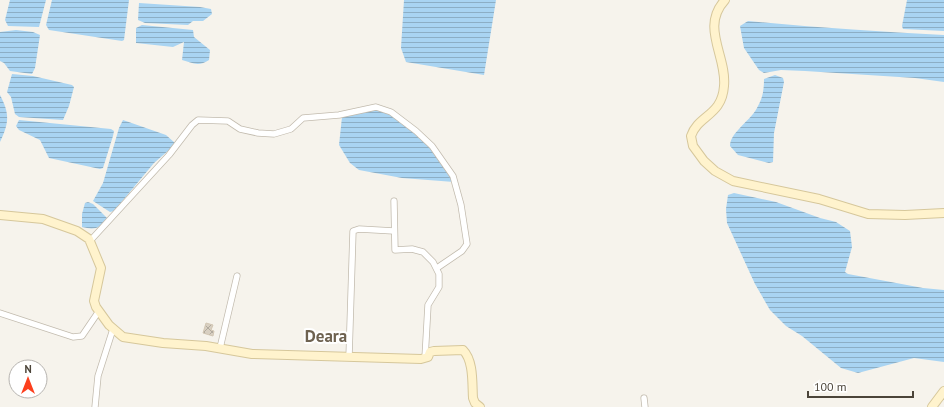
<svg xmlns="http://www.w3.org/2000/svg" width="944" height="407" font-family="'PT Sans',sans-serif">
<defs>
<pattern id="water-rules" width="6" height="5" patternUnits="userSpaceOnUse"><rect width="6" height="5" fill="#a9d4f2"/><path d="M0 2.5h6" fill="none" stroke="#8caec5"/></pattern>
<pattern id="building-cross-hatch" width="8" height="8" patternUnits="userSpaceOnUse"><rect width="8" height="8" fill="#d8cfc1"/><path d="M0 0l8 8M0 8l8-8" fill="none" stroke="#b1aa9e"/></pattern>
</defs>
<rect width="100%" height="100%" fill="#f6f3ec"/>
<g fill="url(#water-rules)">
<polygon points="10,0 46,0 39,27 8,26 5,20"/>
<polygon points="52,0 129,0 124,40 122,41 49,30 46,25"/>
<polygon points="404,0 496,0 484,75 406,62 401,48"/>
<polygon points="907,0 944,0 944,31 903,29 902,26"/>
<polygon points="139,3 200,7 211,9 212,14 203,21 193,21 188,25 145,23 138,20"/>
<path d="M748,21C813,27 878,32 944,35V82L915,78L805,71L781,70L764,73L759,70L744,48L740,26Z"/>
<path d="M142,25L193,30L194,37L210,50L209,60C199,67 192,63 182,60L184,42L173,47L136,43V28Z"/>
<polygon points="16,30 33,32 40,35 35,68 32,74 10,71 4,63 0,61 0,32"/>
<polygon points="12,74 33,76 72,85 74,87 69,106 63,120 19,117 15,114 11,97 7,92"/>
<path d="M775,75L783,78L784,82L774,133L773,162L769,163L738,155L730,146C730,132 752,120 758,106C763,97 764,89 764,79Z"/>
<path d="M0,95C10,114 9,123 0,142Z"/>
<polygon points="379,109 389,113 418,134 450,170 454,182 402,178 359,170 350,163 339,145 342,117 366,110"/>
<polygon points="19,120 111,129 114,131 113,136 103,168 100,169 49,158 40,140 19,130 16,126"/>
<polygon points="123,120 166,135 175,143 169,150 154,163 114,211 110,212 93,201 103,183 119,128"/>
<polygon points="734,193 776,202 820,218 836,222 850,231 852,247 845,272 848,274 923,288 944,290 944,362 914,358 858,373 841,368 802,336 786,326 770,310 755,284 727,223 726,209 728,195"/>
<path d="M88,202L93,204L107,218C100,229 94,230 82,227V214L85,203Z"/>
</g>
<polygon fill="url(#building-cross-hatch)" stroke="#d3c7b4" points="206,323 213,325 211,330 214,331 213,336 203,333"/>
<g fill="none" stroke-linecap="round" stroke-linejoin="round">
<defs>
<g id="street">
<polyline points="394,201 395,250 412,249 423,252 433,262 439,274 439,287 428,305 425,358"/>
<polyline points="90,241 169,155 192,125 198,120 228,121 240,129 258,133 274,134 291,129 303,118 339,115 376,107 391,112 416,131 432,146 453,176 461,205 467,244 462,251 437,268"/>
<polyline points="0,313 73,337 82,336 99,311"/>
<polyline points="220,348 237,276"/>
<polyline points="349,357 353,231 359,229 394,231"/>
<polyline points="644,398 645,407"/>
<polyline points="95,407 98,376 113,329"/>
</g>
<g id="secondary">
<path d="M725,0C700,27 727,56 724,86C722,116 698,115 691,136L693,146L704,161L715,171L733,181L819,199L868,214L905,215L944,213"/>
<path d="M0,215L43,219L77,231L89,239L101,268L94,301L96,307L109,325L123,337L163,343L206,346L252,354L421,359L428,357L430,352L434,351L463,350C474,361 472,384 473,398L475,403L480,407"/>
<polyline points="932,407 944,391"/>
</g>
</defs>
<use href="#street" stroke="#c2bbae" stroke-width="7"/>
<use href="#secondary" stroke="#d6c79b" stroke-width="10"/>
<use href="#street" stroke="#fff" stroke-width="5.5"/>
<use href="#secondary" stroke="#fff3cd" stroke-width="8"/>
</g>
<g text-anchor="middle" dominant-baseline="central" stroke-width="4" stroke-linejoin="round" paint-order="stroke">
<g font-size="17" font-weight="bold" fill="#6e6250" stroke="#fff">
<text x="326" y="336">Deara</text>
</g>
</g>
<g transform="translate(28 379)"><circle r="19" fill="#ffffff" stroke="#b7b4b0"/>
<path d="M0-3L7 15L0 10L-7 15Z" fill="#fc3f1d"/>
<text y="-6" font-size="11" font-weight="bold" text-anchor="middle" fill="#4b4439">N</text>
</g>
<path d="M808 391v6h105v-6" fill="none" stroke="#4b4439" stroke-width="2"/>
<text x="814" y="391" font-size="12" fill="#4b4439" stroke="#ffffff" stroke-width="3" paint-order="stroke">100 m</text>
</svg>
